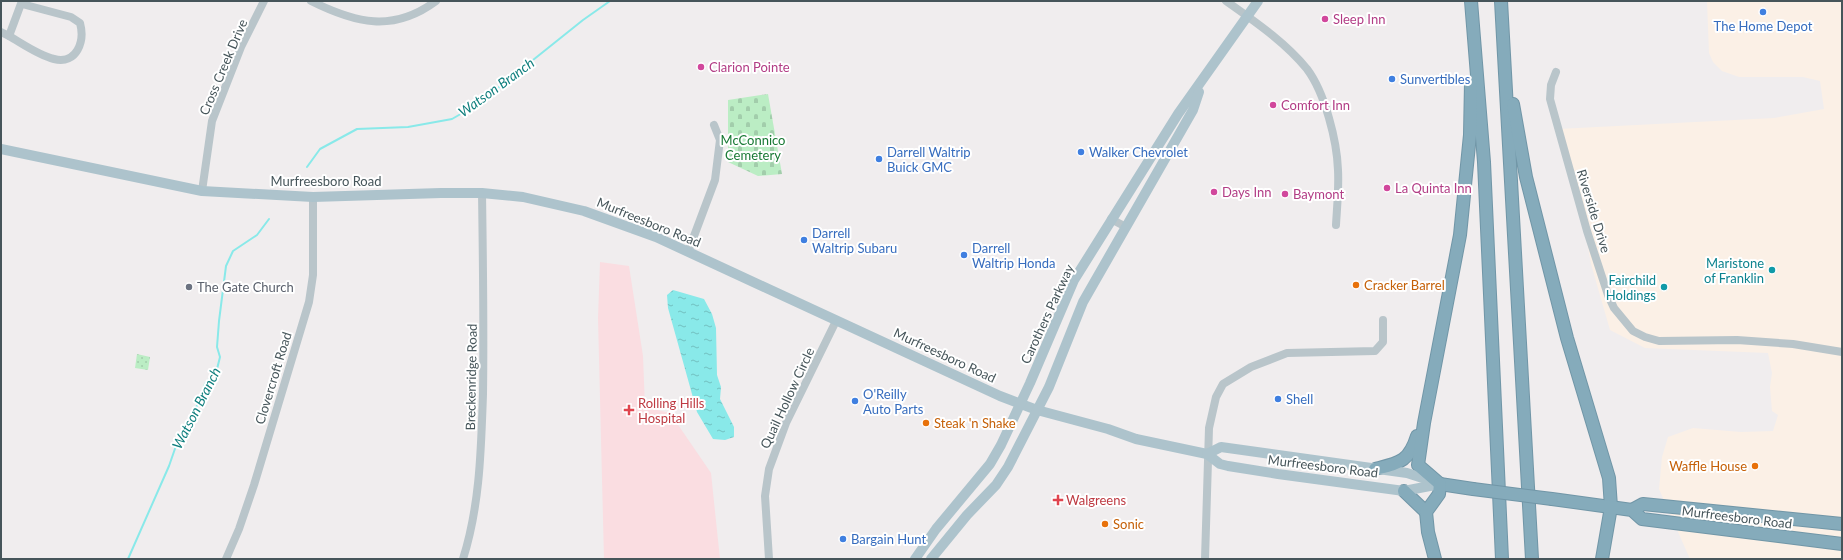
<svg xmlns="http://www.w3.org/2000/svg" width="1843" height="560" font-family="Lato,sans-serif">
<defs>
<pattern id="cemetery-stones" width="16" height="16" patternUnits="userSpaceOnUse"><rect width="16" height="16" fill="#bbedc4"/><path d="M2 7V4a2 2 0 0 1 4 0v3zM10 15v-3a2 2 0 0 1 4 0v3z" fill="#a2cdab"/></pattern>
<pattern id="park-dots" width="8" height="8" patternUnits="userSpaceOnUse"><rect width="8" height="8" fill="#bbedc4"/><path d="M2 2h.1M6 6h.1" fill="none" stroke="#a2cdab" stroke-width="1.8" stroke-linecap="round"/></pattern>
<pattern id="water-ripples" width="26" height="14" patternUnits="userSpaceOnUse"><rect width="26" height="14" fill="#89e9e9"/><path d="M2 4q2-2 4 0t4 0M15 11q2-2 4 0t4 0" fill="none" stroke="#72c0c0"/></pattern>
</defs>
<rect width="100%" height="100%" fill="#f0edee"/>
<polygon fill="#fbf0e6" points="1707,1 1842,1 1842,559 1690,559 1659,489 1662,457 1668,437 1693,428 1741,432 1773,431 1778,415 1772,411 1770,387 1772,373 1768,353 1645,348 1610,330 1591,264 1581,210 1558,129 1774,118 1824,109 1820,81 1803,77 1739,77 1722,71 1713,62 1709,53"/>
<polygon fill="#fadde1" points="600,262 629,266 643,356 645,407 670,413 711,473 720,559 604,559 598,318"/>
<polygon fill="url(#cemetery-stones)" points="768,94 782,174 758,176 728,162 728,100"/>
<polygon fill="url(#park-dots)" points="137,354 150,357 148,370 135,368"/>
<polygon fill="url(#water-ripples)" points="673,290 704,299 712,314 716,328 717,375 721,387 720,399 734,427 734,437 725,440 713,439 697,412 668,308 667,295"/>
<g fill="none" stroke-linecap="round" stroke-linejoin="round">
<g stroke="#89e9e9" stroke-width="2">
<polyline points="307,167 320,149 357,129 408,127 452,119 478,104 583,20 610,1"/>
<polyline points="128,559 169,466 178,440 199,402 205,384 217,369 220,357 217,347 219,321 226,266 233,251 257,235 269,219"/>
</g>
<defs>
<g id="highway">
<polyline points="1471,1 1484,162 1502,559"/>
<polyline points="1501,1 1532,559"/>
<polyline points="1513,104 1526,177 1567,338 1609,478 1611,507 1602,559"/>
<path d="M1375,469C1399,463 1409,462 1417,436"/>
<polyline points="1440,484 1418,465 1424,423 1460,235 1470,135 1471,83"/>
<polyline points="1440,484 1473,489"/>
<polyline points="1404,491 1426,512"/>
<polyline points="1552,499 1632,510 1642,519 1842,544"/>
<polyline points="1632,510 1643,504 1842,524"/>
<polyline points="1435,559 1428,532 1426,512 1439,494 1440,484"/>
</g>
</defs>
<use href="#highway" stroke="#7196a7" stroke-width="14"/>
<g stroke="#b9c5ca" stroke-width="8">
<path d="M311,1C355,23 393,33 436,1"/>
<path d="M1226,1C1254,21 1285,42 1307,69C1325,93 1337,141 1338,170C1339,188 1337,207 1336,225"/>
<polyline points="1,32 9,36 22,1"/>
<path d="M9,36C23,44 38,55 54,59C77,65 85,41 80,23L71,17L22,4"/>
<polyline points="1556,72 1551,85 1550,99 1587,231 1608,295 1614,308 1633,331 1645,337 1659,341 1737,340 1793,344 1842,352"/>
<polyline points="202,191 212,121 241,47 264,1"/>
<polyline points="1111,219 1126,227"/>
<polyline points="688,252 715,180 720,140 714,125"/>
<polyline points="226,559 239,529 254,485 309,302 313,275 313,197"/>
<path d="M463,559C480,505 481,450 483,394C484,327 483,260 482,193"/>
<polyline points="769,559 765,496 769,469 786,423 836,321"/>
<polyline points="1205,559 1209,428 1216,397 1223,384 1251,367 1287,353 1375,351 1383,342 1383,320"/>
</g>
<g stroke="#adc3cc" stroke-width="10">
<polyline points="1,149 202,191 313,197 441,193 482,193 523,197 584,211 656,237 1000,396 1037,410 1108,429 1136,439 1207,454 1220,464 1228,466 1278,474 1404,491 1440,484"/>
<polyline points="1207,454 1221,447 1407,473 1438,483"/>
<polyline points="915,559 936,529 990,464 1001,445 1030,383 1074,280 1178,114 1258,1"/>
<polyline points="931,559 967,515 996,485 1008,467 1049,387 1083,302 1193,110 1199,92"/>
</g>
<use href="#highway" stroke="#85abbb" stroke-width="12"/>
<defs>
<polyline id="highway-bridge" points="1473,489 1552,499"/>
</defs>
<use href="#highway-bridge" stroke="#7196a7" stroke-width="14" stroke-linecap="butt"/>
<use href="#highway-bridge" stroke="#85abbb" stroke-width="12"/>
</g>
<g fill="#3f7fe0" stroke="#fff" stroke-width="1.5">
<circle cx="1763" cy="12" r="4"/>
<circle cx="1392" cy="79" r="4"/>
<circle cx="1081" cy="152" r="4"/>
<circle cx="879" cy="159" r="4"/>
<circle cx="804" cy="240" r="4"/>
<circle cx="964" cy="255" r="4"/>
<circle cx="1278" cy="399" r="4"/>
<circle cx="855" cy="401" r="4"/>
<circle cx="843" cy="539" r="4"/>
</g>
<g fill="#d1479c" stroke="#fff" stroke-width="1.5">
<circle cx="1325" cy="19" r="4"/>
<circle cx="701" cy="67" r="4"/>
<circle cx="1273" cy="105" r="4"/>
<circle cx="1387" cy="188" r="4"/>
<circle cx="1214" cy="192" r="4"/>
<circle cx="1285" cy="194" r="4"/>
</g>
<g fill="#0f9aa8" stroke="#fff" stroke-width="1.5">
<circle cx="1772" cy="270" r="4"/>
<circle cx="1664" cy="287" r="4"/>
</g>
<g fill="#e8710a" stroke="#fff" stroke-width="1.5">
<circle cx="1356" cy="285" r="4"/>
<circle cx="926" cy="423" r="4"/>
<circle cx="1755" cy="466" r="4"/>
<circle cx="1105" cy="524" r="4"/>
</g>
<circle fill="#6b7280" stroke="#fff" stroke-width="1.5" cx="189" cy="287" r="4"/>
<g fill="#e0444e" stroke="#fff" stroke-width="1.5">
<path d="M627 404h4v4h4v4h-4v4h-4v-4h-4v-4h4z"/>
<path d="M1056 494h4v4h4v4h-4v4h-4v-4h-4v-4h4z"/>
</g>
<g text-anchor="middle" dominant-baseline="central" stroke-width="4" stroke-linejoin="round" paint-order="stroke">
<g font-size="13" fill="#b23c85" stroke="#fff" text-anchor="start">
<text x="1333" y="19">Sleep Inn</text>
<text x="709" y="67">Clarion Pointe</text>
<text x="1281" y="105">Comfort Inn</text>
<text x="1395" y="188">La Quinta Inn</text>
<text x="1222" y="192">Days Inn</text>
<text x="1293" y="194">Baymont</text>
</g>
<g font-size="13" fill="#366cbe" stroke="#fff" text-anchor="start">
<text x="1763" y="26" text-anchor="middle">The Home Depot</text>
<text x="1400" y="79">Sunvertibles</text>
<text x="887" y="152">Darrell Waltrip<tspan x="887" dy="15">Buick GMC</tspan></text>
<text x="1089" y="152">Walker Chevrolet</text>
<text x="812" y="233">Darrell<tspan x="812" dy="15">Waltrip Subaru</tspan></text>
<text x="972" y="248">Darrell<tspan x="972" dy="15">Waltrip Honda</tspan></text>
<text x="863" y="394">O'Reilly<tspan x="863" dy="15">Auto Parts</tspan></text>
<text x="1286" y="399">Shell</text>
<text x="851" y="539">Bargain Hunt</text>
</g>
<g font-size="13" fill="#46555a" stroke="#fff">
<text transform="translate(223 67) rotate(-67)">Cross Creek Drive</text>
<text x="326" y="181">Murfreesboro Road</text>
<text transform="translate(1594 211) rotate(73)">Riverside Drive</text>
<text transform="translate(649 222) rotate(22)">Murfreesboro Road</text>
<text transform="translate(1047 314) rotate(-65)">Carothers Parkway</text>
<text transform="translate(945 355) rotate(25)">Murfreesboro Road</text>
<text transform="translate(471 377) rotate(-89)">Breckenridge Road</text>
<text transform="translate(273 378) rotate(-73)">Clovercroft Road</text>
<text transform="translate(787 398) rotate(-65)">Quail Hollow Circle</text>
<text transform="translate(1323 466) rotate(7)">Murfreesboro Road</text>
<text transform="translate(1737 517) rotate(7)">Murfreesboro Road</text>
</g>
<g font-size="13" fill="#187934" stroke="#fff">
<text x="753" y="140">McConnico<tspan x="753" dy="15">Cemetery</tspan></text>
</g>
<g font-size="13" fill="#0d838f" stroke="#fff" text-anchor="end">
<text x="1764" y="263">Maristone<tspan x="1764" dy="15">of Franklin</tspan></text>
<text x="1656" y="280">Fairchild<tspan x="1656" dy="15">Holdings</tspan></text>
</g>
<g font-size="13" fill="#c56008" stroke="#fff" text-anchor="start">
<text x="1364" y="285">Cracker Barrel</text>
<text x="934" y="423">Steak 'n Shake</text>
<text x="1747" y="466" text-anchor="end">Waffle House</text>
<text x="1113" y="524">Sonic</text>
</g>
<g font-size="13" fill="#5b616d" stroke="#fff" text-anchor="start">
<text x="197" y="287">The Gate Church</text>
</g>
<g font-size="13" fill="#be3a42" stroke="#fff" text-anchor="start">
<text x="638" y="403">Rolling Hills<tspan x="638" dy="15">Hospital</tspan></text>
<text x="1066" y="500">Walgreens</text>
</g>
<g font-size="14" font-style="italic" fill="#107f7e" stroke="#fff">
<text transform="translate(496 87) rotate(-36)">Watson Branch</text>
<text transform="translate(196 408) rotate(-63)">Watson Branch</text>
</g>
</g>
<rect width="1843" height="560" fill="none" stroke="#46555a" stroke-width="4"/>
</svg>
